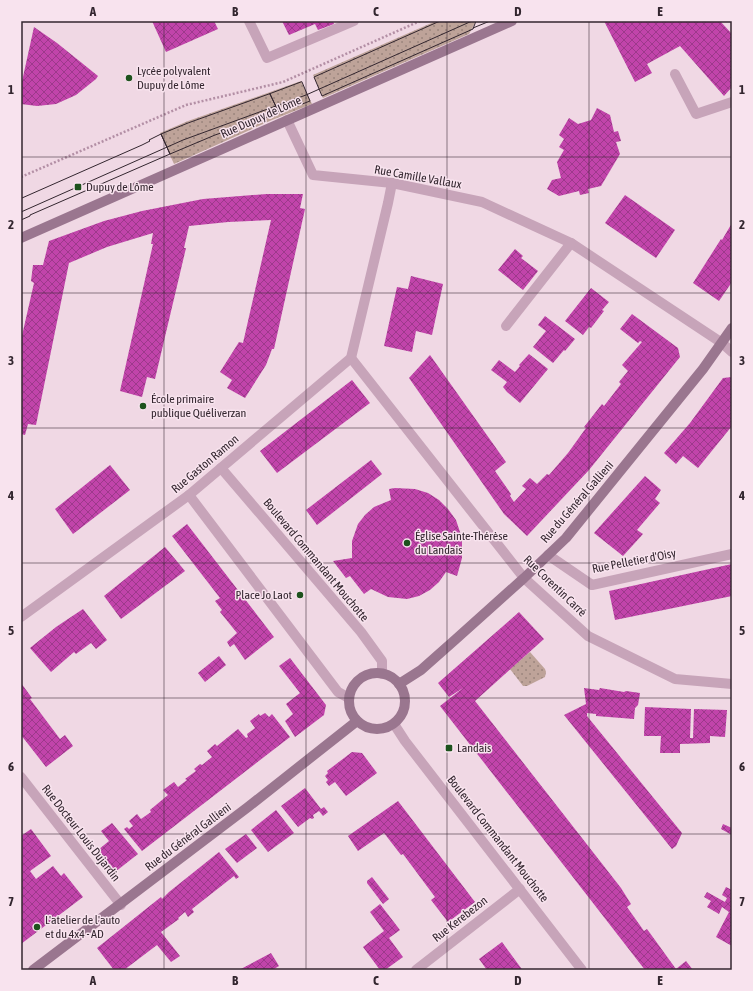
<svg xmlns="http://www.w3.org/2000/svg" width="753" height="991" font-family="'Asap Condensed',sans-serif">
<defs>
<pattern id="grass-dots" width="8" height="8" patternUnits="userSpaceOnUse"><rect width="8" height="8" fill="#bea399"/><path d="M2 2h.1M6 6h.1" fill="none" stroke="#9b857d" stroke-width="1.8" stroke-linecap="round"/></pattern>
<pattern id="building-cross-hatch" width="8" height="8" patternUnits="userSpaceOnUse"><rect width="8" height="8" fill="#c144aa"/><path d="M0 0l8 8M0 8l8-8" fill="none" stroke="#9d398b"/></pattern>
</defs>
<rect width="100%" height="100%" fill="#f0d8e4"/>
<g fill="url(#grass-dots)">
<polygon points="436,21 476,21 469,34 323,98 313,75"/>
<polygon points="301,81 312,104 272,120 174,164 160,133 188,121"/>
<polygon points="530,652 545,669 546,672 545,677 527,686 523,686 510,669"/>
</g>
<g fill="url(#building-cross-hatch)">
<polygon points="152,21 214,21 218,29 166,52"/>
<polygon points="282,21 333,21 334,24 318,30 315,24 289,35"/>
<polygon points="604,21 720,21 732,34 732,87 724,96 680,46 647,64 652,73 635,82"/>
<polygon points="34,27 57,43 98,76 96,79 76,95 56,104 37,106 21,104 21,86"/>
<polygon points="597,108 610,115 614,132 618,131 621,141 616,142 620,154 601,186 588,189 589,193 580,195 579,191 559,196 547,189 552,180 561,178 557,162 564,150 559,147 564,139 559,135 569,118 578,124 591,120"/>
<polygon points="267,194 303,194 300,208 305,209 274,349 272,349 266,365 245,398 227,388 232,380 220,372 239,342 243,343 271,220 228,222 189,226 184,248 186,248 155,379 147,377 142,397 120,391 153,244 151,244 153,233 107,247 69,263 36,425 28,424 25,435 21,434 21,340 34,283 31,281 33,265 43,265 49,241 104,221 142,211 203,199"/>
<polygon points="625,195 675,230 656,258 605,223"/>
<polygon points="732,223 732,282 719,301 693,283 721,239 722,240"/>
<polygon points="515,249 523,256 521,258 538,271 523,290 498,270"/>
<polygon points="411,276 443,284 432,335 416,331 412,352 384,346 397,287 408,289"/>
<polygon points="591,288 609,302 602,310 604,311 591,328 589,327 583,335 565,321"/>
<polygon points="632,314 678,348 680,357 589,470 527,536 504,514 409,378 430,355 506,462 495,471 511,494 510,496 514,502 526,489 522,486 530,478 537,484 547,474 549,475 568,453 586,428 584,427 602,404 604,406 621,384 619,382 628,371 622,365 642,342 640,341 638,343 620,329"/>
<polygon points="545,316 575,339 565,351 564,350 553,363 533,347 546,331 538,325"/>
<polygon points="529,354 548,369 520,403 507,392 503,387 507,382 491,370 499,360 515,372 520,366 519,365"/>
<polygon points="732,377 732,426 698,468 683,456 676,464 664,453 690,423 723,378"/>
<polygon points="352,380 370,403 277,473 260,451"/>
<polygon points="371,460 382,474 317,525 306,510"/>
<polygon points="110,465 130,490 73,534 55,509"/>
<polygon points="645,476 661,490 655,499 660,503 637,530 643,534 623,556 594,533"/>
<polygon points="395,488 415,489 428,493 439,500 448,509 456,520 462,538 462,558 457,576 446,572 439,582 430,590 419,596 407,599 388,597 371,589 364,594 350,576 346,578 333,561 352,558 352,541 358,524 365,515 374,507 391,500 389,489"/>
<polygon points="187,524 274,637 245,660 234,644 230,647 227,642 237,633 220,612 222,610 215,601 220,598 172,536"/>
<polygon points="165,547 185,571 121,619 104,596"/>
<polygon points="732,564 732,596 615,620 609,591"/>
<polygon points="83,609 107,640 96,649 91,643 76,654 74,652 51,672 30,648 56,627"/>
<polygon points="519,612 544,639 475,701 621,888 631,904 627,907 644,931 647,929 676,969 686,961 693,970 645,970 440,706 463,688 449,697 438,683"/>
<polygon points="219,656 226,665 205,682 198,673"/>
<polygon points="290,658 326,705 324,715 295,737 285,721 293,714 286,704 300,693 279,666"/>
<polygon points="21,683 32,698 30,699 60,739 65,735 73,746 46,767 21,735"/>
<polygon points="584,688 599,690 600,688 624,692 626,691 640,693 638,705 635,708 634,719 596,716 596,714 587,713 587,716 682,833 676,846 672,849 564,715 586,704"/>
<polygon points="645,707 691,709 690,738 693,738 694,709 727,710 725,737 710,736 710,743 680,744 680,753 660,753 661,736 644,736"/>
<polygon points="265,713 269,717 272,714 290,737 142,851 124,829 127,827 129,829 133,826 129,821 137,814 141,819 151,812 150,810 168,795 163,790 174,782 178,787 187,780 185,779 196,771 194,769 200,764 202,765 212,757 207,751 215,744 217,746 238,729 246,738 248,737 247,734 255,728 250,721 259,714 260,716"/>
<polygon points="352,752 362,753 377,773 346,796 335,782 329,786 326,782 328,780 325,776 328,773 327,771"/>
<polygon points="305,788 321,809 324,807 328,812 323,816 319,811 313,815 314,818 312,819 310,818 298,827 281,806"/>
<polygon points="398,801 475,902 448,922 431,900 435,897 403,854 401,855 384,833 358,851 348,836"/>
<polygon points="276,810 294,833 268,852 251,830"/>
<polygon points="112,823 138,854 115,872 98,850 109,841 101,831"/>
<polygon points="723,824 732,828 732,835 721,829"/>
<polygon points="31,829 51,856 30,871 36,879 53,866 61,876 64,873 83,897 21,944 21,836"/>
<polygon points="246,834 257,848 237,863 225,849"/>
<polygon points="219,852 239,877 236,879 234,876 192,909 194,912 188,917 185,912 178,918 179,919 161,932 180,956 171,962 157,945 124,970 114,970 97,948 161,897 162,899 169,892"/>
<polygon points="372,877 389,899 383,904 367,883 367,881"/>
<polygon points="726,887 732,890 732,946 716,937 729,912 722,907 719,914 707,907 711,901 704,897 707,892 725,902 727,898 722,895"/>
<polygon points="380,904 400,930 389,938 403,957 385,970 380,970 363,947 384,931 370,912"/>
<polygon points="502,942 521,968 523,970 487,970 479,959"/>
<polygon points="271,953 279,966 274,969 275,970 239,970"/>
</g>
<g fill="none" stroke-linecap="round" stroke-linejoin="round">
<polyline stroke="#b38fa5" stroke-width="2.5" stroke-dasharray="2 2" stroke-linecap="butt" points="21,177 186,105 283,82 420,21"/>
<g stroke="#c7a4b9" stroke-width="10">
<polyline points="249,21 267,58 354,21"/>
<polyline points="675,74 696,114 732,102"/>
</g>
<g stroke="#c7a4b9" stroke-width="10">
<polyline points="287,120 313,175 392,183 482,202 571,243 722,343 732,352"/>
<polyline points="506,326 571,243"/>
<polyline points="351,358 524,578 588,636 675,679 732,684"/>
<polyline points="221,468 361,632 382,661 382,674"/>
<polyline points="189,495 338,692 349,698"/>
<polyline points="548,555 592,585 732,554"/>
<polyline points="21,617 189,495 351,358 388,203 392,183"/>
<polyline points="21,777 121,905"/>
<polyline points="416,970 520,889"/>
</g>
<polyline stroke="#c7a4b9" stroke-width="10" points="394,724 405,741 582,970"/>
<g stroke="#9a768f" stroke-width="10">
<polyline points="21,238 512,21"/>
<circle cx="377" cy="701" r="28"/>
<polyline points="399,684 421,670 456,639 524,578 566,538 703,369 732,328"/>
<polyline points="33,970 248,807 357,721"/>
</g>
<g stroke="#33262f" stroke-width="1">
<polyline points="440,21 314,77 322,96 473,29 476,21"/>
<polyline points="473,28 490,21"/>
<polygon points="302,82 310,101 279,113 270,94"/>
<polygon points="270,94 279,113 215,135 170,154 161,134 188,123"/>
<polyline points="21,198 22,198 142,145 150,141 149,140 161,134 170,154 30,215 30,216 21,220"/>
<polyline points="21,212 183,140 306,95 472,21"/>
</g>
</g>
<path fill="none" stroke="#33262f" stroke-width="1" stroke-opacity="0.55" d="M164,21V970M306,21V970M447,21V970M589,21V970M21,157H732M21,293H732M21,428H732M21,563H732M21,698H732M21,834H732"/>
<g fill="#1d521d" stroke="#f8e3ee" stroke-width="1.5">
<circle cx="129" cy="78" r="4"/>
<rect x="74" y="183" width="8" height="8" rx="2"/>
<circle cx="143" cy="406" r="4"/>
<circle cx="407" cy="543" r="4"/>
<circle cx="300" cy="595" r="4"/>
<rect x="445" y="744" width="8" height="8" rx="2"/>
<circle cx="37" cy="927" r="4"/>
</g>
<g text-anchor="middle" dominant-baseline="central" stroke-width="3" stroke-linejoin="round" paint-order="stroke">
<g font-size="12" fill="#33262f" stroke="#f8e3ee" text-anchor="start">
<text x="137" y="71">Lycée polyvalent<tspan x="137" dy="14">Dupuy de Lôme</tspan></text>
<text x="86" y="187">Dupuy de Lôme</text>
<text x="151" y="399">École primaire<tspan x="151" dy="14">publique Quéliverzan</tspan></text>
<text x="415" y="536">Église Sainte-Thérèse<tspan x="415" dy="14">du Landais</tspan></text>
<text x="292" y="595" text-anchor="end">Place Jo Laot</text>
<text x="457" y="748">Landais</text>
<text x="45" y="920">L'atelier de l'auto<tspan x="45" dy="14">et du 4x4 - AD</tspan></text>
</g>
<g font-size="12" fill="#33262f" stroke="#f8e3ee">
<text transform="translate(261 117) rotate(-24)">Rue Dupuy de Lôme</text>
<text transform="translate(418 177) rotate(10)">Rue Camille Vallaux</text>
<text transform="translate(205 464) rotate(-40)">Rue Gaston Ramon</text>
<text transform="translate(577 502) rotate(-49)">Rue du Général Gallieni</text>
<text transform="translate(316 560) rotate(50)">Boulevard Commandant Mouchotte</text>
<text transform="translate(634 561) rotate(-11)">Rue Pelletier d'Oisy</text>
<text transform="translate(555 586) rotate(44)">Rue Corentin Carré</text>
<text transform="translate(81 833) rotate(52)">Rue Docteur Louis Dujardin</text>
<text transform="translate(188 837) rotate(-37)">Rue du Général Gallieni</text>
<text transform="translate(498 839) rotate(52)">Boulevard Commandant Mouchotte</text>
<text transform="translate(460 919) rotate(-38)">Rue Kerebezon</text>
</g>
</g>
<rect width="753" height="991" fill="none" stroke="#f8e3ee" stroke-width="44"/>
<rect x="22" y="22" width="709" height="947" fill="none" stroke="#33262f" stroke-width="1.5"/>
<g font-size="13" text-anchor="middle" font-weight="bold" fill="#33262f">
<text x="93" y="16">A</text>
<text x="235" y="16">B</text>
<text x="376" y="16">C</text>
<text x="518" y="16">D</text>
<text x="660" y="16">E</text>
<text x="11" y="94">1</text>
<text x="742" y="94">1</text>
<text x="11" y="229">2</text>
<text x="742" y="229">2</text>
<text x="11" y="365">3</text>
<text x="742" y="365">3</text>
<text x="11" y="500">4</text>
<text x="742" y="500">4</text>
<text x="11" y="635">5</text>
<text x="742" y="635">5</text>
<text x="11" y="771">6</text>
<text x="742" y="771">6</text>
<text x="11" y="906">7</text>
<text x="742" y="906">7</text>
<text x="93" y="985">A</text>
<text x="235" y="985">B</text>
<text x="376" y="985">C</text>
<text x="518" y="985">D</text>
<text x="660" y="985">E</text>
</g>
</svg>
